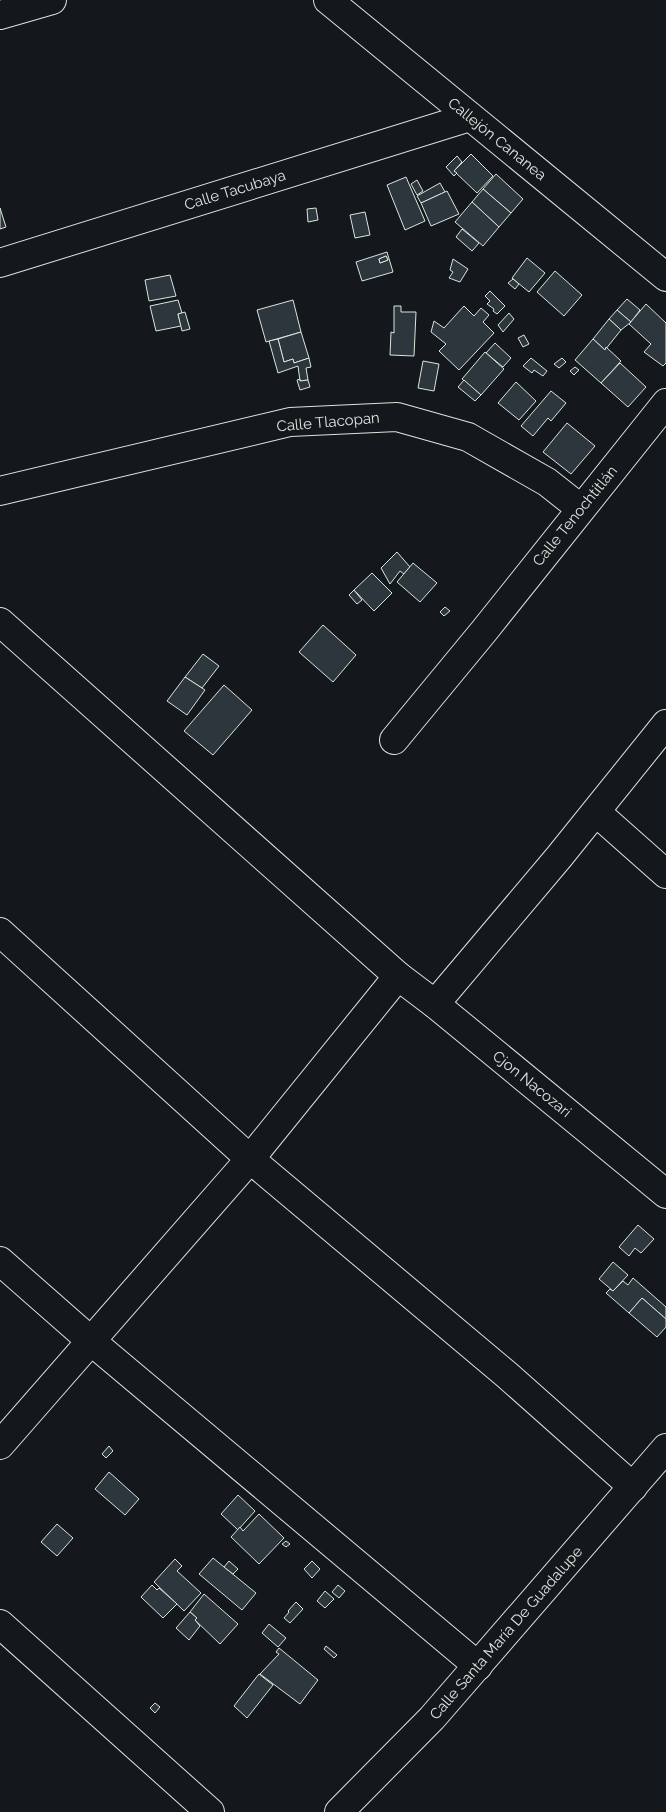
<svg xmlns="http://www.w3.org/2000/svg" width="666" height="1812" font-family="Raleway,sans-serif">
<rect width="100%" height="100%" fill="#14181c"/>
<g fill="#2c363c" stroke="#d8e6dc" fill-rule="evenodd">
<polygon points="471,154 493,176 477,193 454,171"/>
<polygon points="457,156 462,162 454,171 457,173 454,176 446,167"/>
<polygon points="496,174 523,199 511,213 483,189"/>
<polygon points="406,177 425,221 405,230 387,185"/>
<polygon points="417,180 423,191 417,195 411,184"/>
<polygon points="440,183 445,192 421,203 417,196"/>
<polygon points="483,189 511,213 499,227 472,202"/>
<polygon points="447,191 459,214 431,226 421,203"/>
<polygon points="472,202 499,227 483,246 455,222"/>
<polygon points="0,208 6,227 0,229"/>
<polygon points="316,208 318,220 308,222 307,209"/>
<polygon points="365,212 370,235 355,238 350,215"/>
<polygon points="462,229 479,243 472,251 456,237"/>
<path d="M387,252L393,272L362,281L356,262ZM386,256L388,260L380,263L379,259Z"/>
<polygon points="386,256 388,260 380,263 379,259"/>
<polygon points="527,258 545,273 529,292 512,278"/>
<polygon points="453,259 468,269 460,282 449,278 453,272 450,270"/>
<polygon points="555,271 582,295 564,316 537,292"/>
<polygon points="170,275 176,296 149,301 145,280"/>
<polygon points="513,279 519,284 515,289 508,283"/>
<polygon points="490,291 505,306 497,314 493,311 494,309 487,304 490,301 485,296"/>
<polygon points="627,299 640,310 631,322 617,310"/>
<polygon points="178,300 182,313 178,314 181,326 156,331 150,306"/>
<polygon points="293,300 301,332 266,342 257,310"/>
<polygon points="646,304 666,323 666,363 663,366 644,352 651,344 629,324"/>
<polygon points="394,306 401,306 401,312 416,312 414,356 390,355 391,332 394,333"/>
<polygon points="464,306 474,316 481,308 489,315 483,322 494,333 459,370 439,351 446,344 431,332 434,321 444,328"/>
<polygon points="617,310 631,322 621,330 609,319"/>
<polygon points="185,312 190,329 182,331 178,314"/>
<polygon points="509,313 514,319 503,332 498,325"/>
<polygon points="609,319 621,330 605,350 593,339"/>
<polygon points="301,332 309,358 294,363 293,359 284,362 278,339"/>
<polygon points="524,335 529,344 523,347 518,338"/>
<polygon points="278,339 284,362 293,359 294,363 309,358 311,367 306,368 308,380 300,381 298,366 278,373 269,341"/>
<polygon points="593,339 605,350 606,347 621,361 601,383 575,360"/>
<polygon points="495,343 511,358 503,367 486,353"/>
<polygon points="485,352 504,369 481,395 462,379"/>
<polygon points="531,358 547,371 543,376 534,370 532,373 523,366"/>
<polygon points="562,358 566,362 559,368 554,364"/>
<polygon points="423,361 439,364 434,391 418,388"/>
<polygon points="620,363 646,387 628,407 601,383"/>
<polygon points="575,367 579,370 574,375 570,371"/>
<polygon points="300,379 300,381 308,380 310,387 300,390 297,380"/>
<polygon points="464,380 481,395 475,401 458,387"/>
<polygon points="516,382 536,401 519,420 498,403"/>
<polygon points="551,391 566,403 551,421 548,418 533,436 521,426"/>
<polygon points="567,423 595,446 571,474 543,452"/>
<polygon points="397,552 410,567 404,574 400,571 390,584 381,568"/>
<polygon points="413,563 437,583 420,602 397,582"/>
<polygon points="372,573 392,593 374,611 354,590"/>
<polygon points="354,590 362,600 357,604 349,595"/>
<polygon points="445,607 450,611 444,616 440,612"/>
<polygon points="323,625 356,655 333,682 299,652"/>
<polygon points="203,654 219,666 202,688 185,677"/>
<polygon points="185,677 205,690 187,715 167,701"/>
<polygon points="224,685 252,710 213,755 184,731"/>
<polygon points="638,1225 654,1239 641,1253 635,1248 629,1256 619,1247"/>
<polygon points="613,1262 628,1275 613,1291 599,1279"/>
<polygon points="633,1278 666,1307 666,1319 642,1298 629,1313 606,1293 610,1289 613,1291 623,1281 628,1285"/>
<polygon points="642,1298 666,1319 666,1327 657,1337 629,1313"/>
<polygon points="109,1446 113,1451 106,1458 102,1454"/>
<polygon points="109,1472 139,1499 125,1515 95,1489"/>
<polygon points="238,1495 255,1511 238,1530 221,1514"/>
<polygon points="259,1514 284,1538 259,1564 231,1537 240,1527 243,1531"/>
<polygon points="57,1524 73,1538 57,1556 41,1542"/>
<polygon points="286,1541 290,1544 286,1547 282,1544"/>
<polygon points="213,1558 256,1593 242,1610 199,1574"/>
<polygon points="175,1559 182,1566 177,1571 201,1593 184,1611 154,1582"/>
<polygon points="229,1561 238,1569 233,1574 224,1567"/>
<polygon points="312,1561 320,1569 312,1578 304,1569"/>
<polygon points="152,1585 157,1590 159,1588 177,1604 163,1618 141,1597"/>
<polygon points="338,1585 345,1591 339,1598 332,1592"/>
<polygon points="325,1591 334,1599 325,1608 317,1601"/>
<polygon points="204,1594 238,1624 220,1644 195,1620 197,1618 190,1612"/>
<polygon points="296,1602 303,1609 290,1623 284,1618 289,1612 288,1611"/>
<polygon points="190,1612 197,1618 195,1620 200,1626 189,1640 176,1628"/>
<polygon points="269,1624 286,1638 278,1647 262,1633"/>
<polygon points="326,1646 337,1655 334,1658 324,1649"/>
<polygon points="279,1648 318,1680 300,1704 260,1674 279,1654 276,1652"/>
<polygon points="259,1674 273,1685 247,1718 234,1706"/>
<polygon points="155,1703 160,1707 155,1713 150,1708"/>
</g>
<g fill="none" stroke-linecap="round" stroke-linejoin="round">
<defs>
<g id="street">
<polyline points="328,0 666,277"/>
<polyline points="0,15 52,0"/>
<polyline points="0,263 470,117"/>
<polyline points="0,491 290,422 397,417 468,437 547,482 580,508"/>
<polyline points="0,622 398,976 435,1004 666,1194"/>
<polyline points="394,740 484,631 666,403"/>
<polyline points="596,812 666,874"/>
<polyline points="0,932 250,1159 507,1375 633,1487"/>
<polyline points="435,1004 559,857 666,724"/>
<polyline points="0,1261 91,1341 478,1666"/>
<polyline points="0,1445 250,1159 398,976"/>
<polyline points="0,1624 210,1812"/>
<polyline points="339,1812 432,1718 666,1448"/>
</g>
</defs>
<use href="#street" stroke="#d8e6dc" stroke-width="30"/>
<use href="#street" stroke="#14181c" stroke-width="28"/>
</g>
<g text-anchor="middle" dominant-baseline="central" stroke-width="4" stroke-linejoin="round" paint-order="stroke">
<g font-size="15" fill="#d8e6dc" stroke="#14181c">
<text transform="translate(497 139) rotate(39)">Callejón Cananea</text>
<text transform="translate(235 190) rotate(-17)">Calle Tacubaya</text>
<text transform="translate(328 422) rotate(-5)">Calle Tlacopan</text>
<text transform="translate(575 516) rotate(-51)">Calle Tenochtitlán</text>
<text transform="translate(532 1084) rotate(39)">Cjon Nacozari</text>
<text transform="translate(506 1633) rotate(-49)">Calle Santa María De Guadalupe</text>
</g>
</g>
</svg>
